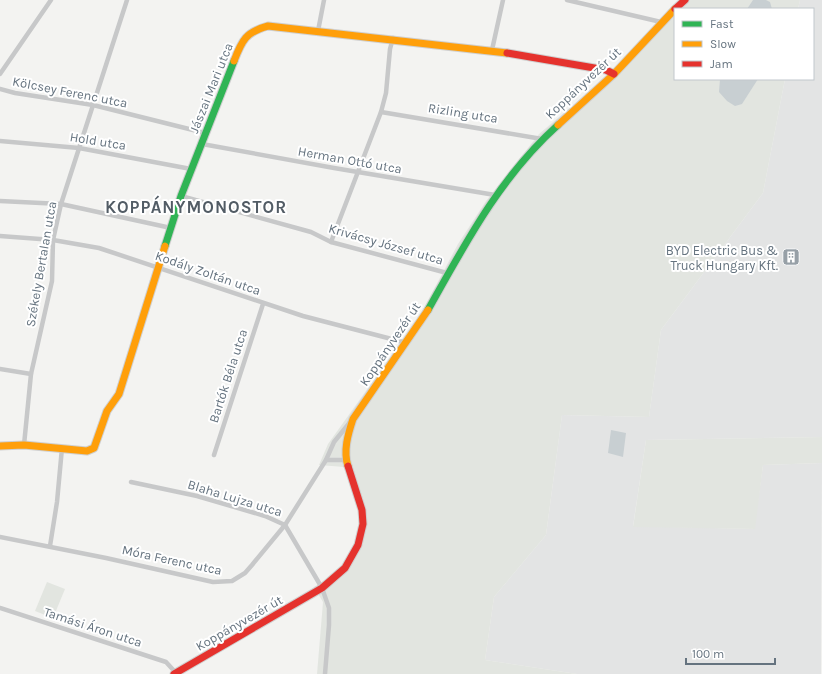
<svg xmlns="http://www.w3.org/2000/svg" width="822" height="674" font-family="Karla,sans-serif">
<rect width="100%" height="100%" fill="#f3f3f1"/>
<polygon fill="#e3e4e4" points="800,0 822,0 822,437 646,440 633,526 754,529 763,465 822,463 821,674 577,674 485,660 494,597 546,535 562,415 649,417 661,330 763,193 785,79 813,79 813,9 798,9"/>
<g fill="#e2e5e0">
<path d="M681,0H800L798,9H675V79H785L763,193L661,330L649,417L562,415L546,535L494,597L485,660L577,674H317L323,602L314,587C321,583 329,579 335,574C352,560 364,532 359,510C356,496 349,481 344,467L319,465L328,444L383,367L411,332L458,244L486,201L539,134L606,77L662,17Z"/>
<polygon points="822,437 822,463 763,465 755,529 633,527 646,440"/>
<polygon points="47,582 65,589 53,618 35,611"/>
</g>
<g fill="#c8cfd2">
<polygon points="753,0 766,0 770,2 772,9 747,9"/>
<polygon points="720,79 758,79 742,104 735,106 727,101 719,92"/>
<polygon points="611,430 626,433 623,457 608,453"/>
</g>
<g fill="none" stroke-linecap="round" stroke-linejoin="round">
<defs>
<g id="fast">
<polyline points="165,246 181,196 234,61"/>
<path d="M428,310C465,244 500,177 558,125"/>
</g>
<g id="slow">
<path d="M234,61C242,40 246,32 268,26L507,53"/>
<polyline points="558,125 614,74 675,9"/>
<polyline points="0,446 24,445 87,451 94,448 107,411 119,394 165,246"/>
<path d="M348,466C343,451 348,434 353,419L428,310"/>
</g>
<g id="jam">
<polyline points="675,9 685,0"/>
<polyline points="507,53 606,70 614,74"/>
<polyline points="174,674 322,588 345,568 358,545 363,524 362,510 348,466"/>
</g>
</defs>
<use href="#fast" stroke="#cfcfcf" stroke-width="9"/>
<use href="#slow" stroke="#cfcfcf" stroke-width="9"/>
<use href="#jam" stroke="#cfcfcf" stroke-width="9"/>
<g stroke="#c7c8c9" stroke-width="4.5">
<polyline points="567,0 661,22"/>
<polyline points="318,31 324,0"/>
<polyline points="492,50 503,0"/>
<polyline points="0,74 51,0"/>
<polyline points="0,89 15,93 93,105 205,133"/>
<polyline points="381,112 542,139"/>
<polyline points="0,141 79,148 191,169"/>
<polyline points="202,144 334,168 495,195"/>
<polyline points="181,196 311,232 331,242 447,273"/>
<polyline points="0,201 61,204 171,228"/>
<polyline points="0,236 53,240 99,248 303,316 407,343"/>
<polyline points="331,242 381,112 386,93 390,49 393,38"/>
<polyline points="0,369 31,374"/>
<polyline points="24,445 31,374 52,281 53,240 61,204 127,0"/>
<polyline points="214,455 263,304"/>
<polyline points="326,460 346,460"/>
<polyline points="131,482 197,496 265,516 285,525 322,588 329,608 329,625 325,674"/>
<polyline points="0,537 106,558 213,582 232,581 245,573 252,565 285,525 326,460 334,442 351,421"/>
<polyline points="50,546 57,502 62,448"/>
<polyline points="0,608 166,662 176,673"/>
</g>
<use href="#fast" stroke="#30b455" stroke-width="7"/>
<use href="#slow" stroke="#ff9f0a" stroke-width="7"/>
<use href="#jam" stroke="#e5322d" stroke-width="7"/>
</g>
<defs>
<symbol id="building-square" viewBox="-11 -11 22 22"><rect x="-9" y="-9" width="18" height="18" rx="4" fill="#97a0a7" stroke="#fff"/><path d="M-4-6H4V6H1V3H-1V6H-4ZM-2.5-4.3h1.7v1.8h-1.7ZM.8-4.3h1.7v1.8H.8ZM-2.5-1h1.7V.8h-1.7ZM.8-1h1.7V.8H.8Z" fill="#fff"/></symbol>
</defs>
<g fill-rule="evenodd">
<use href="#building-square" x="781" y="247" width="20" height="20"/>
</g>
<g text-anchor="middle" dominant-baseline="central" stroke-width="4" stroke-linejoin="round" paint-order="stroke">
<g font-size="13" fill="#65737f" stroke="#fff">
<text transform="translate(583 83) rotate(-43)">Koppányvezér út</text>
<text transform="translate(211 88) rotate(-68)">Jászai Mari utca</text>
<text transform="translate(70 92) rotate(11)">Kölcsey Ferenc utca</text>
<text transform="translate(463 113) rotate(9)">Rizling utca</text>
<text transform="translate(98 141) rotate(9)">Hold utca</text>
<text transform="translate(350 160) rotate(10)">Herman Ottó utca</text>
<text transform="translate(386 244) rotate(16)">Krivácsy József utca</text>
<text transform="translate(41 264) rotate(-80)">Székely Bertalan utca</text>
<text transform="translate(208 273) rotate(19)">Kodály Zoltán utca</text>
<text transform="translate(390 344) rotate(-56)">Koppányvezér út</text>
<text transform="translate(228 376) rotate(-72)">Bartók Béla utca</text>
<text transform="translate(235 498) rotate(17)">Blaha Lujza utca</text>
<text transform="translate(172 560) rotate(12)">Móra Ferenc utca</text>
<text transform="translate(239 623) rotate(-30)">Koppányvezér út</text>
<text transform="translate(93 627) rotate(18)">Tamási Áron utca</text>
</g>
<g font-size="13" fill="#65737f" stroke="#fff" text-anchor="end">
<text x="778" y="250">BYD Electric Bus &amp;<tspan x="778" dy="15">Truck Hungary Kft.</tspan></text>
</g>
<g font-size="17" font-weight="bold" letter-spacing="1" fill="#525c65" stroke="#fff">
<text x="196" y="207">KOPPÁNYMONOSTOR</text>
</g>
</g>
<rect x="674" y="8" width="140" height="72" fill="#ffffff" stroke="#c1c7cc"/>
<rect x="682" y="21" width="20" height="6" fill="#30b455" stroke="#c1c7cc"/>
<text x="710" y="28" font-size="12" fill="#65737f">Fast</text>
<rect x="682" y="41" width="20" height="6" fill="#ff9f0a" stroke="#c1c7cc"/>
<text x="710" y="48" font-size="12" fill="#65737f">Slow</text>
<rect x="682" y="61" width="20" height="6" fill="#e5322d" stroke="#c1c7cc"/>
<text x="710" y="68" font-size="12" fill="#65737f">Jam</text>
<path d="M686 658v6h89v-6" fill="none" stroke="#65737f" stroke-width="2"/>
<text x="692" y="658" font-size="12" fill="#65737f" stroke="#ffffff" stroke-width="3" paint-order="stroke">100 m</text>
</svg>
